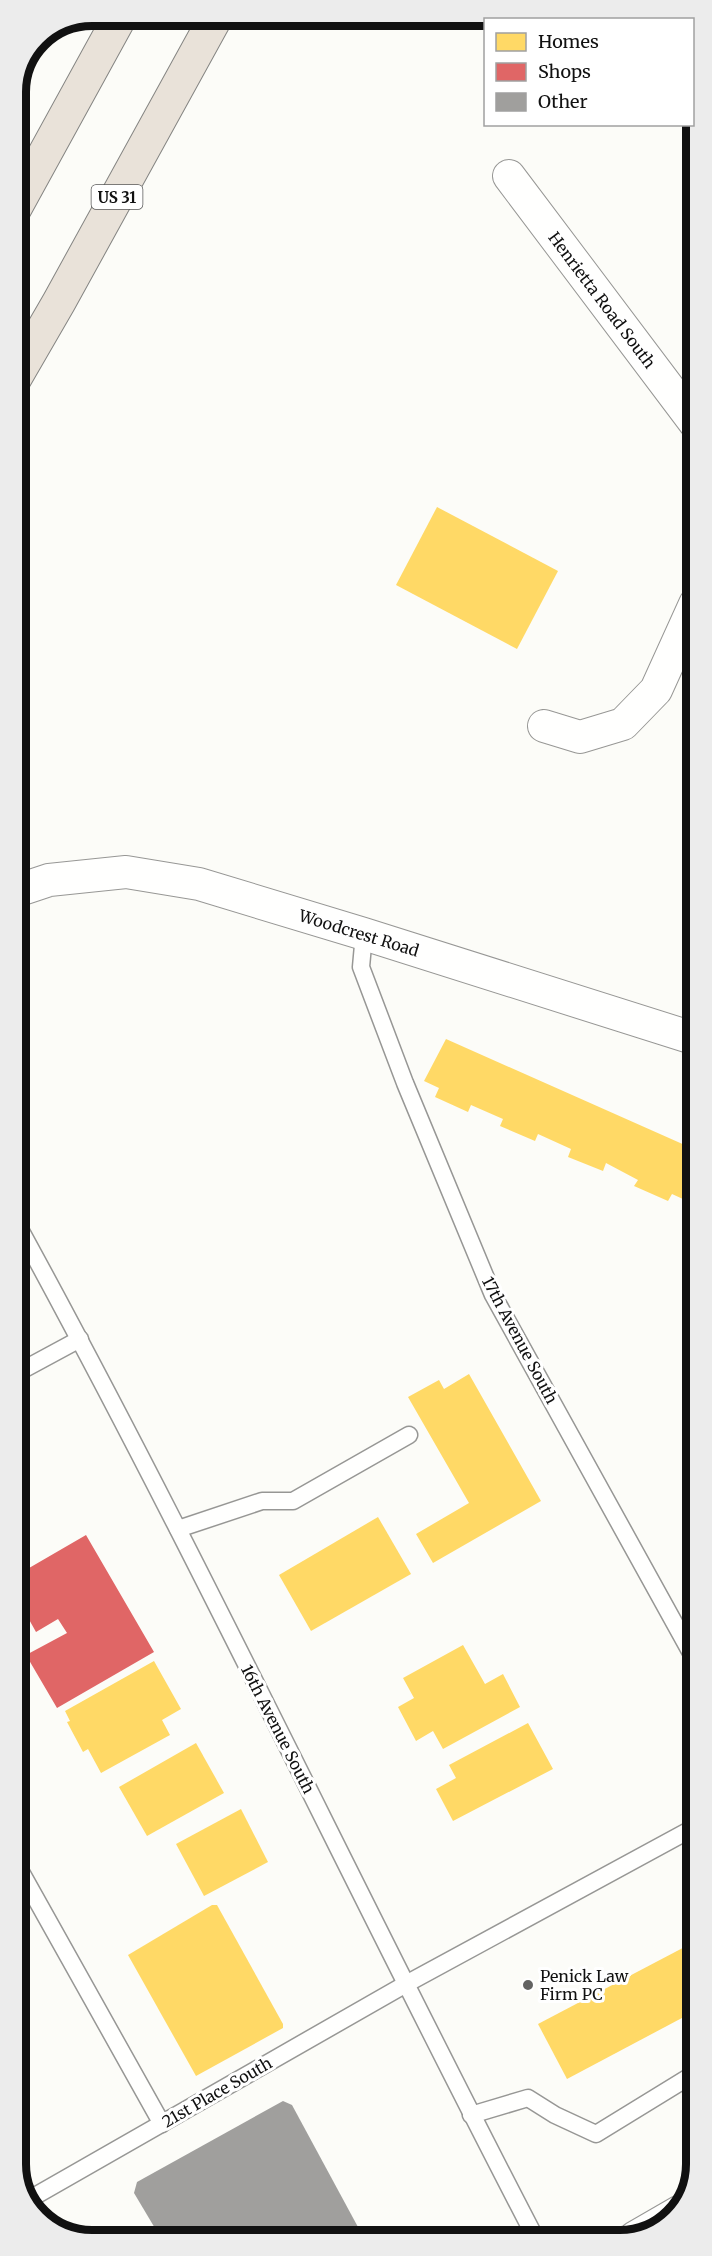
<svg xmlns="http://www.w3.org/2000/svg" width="712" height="2256" font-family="Merriweather,serif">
<rect width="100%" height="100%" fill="#fcfcf8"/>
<g fill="#ffd966">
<polygon points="437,507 558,571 517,649 396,585"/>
<polygon points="446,1039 696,1150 696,1205 672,1194 668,1201 634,1186 638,1180 606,1163 603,1171 568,1157 571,1149 538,1134 535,1141 500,1126 503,1119 471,1105 468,1112 435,1097 439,1088 424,1081"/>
<polygon points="469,1374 541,1501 433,1563 416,1534 469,1503 408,1397 439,1380 444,1389"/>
<polygon points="378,1517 411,1574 311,1631 279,1575"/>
<polygon points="463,1645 485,1684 503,1674 520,1707 443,1749 433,1731 416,1741 398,1707 414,1698 403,1678"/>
<polygon points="154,1661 181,1709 162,1720 170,1735 101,1773 88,1749 83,1752 67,1722 70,1721 65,1711"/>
<polygon points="528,1723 553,1769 453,1821 436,1789 456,1778 449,1765"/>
<polygon points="196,1743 224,1793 147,1836 119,1787"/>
<polygon points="241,1809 268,1862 204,1896 176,1844"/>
<polygon points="212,1905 217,1905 283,2024 283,2028 196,2076 128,1955"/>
<polygon points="696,1941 697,2010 567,2079 538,2024"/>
</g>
<polygon fill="#e06666" points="86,1535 154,1652 57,1708 26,1655 67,1633 58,1619 36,1632 17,1598 17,1575"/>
<polygon fill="#a09f9d" points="283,2101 292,2105 365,2240 162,2240 134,2193 137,2182"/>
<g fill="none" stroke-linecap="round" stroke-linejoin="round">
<defs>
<g id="service">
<polyline points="364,934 361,967 405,1083 493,1295 696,1662"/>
<path d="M16,1222C199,1556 360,1901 536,2239"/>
<polyline points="17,1373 80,1339"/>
<polyline points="178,1529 262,1501 293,1501 409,1435"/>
<polyline points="17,1865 162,2124"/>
<polyline points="471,2115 528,2098 555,2115 596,2134 697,2072"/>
<polyline points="28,2200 406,1984 697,1826"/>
</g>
<g id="minor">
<polyline points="509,176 695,423"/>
<polyline points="544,726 580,737 623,724 656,690 695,604"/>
<polyline points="16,891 49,880 126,872 199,884 364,934 696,1039"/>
</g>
<polyline id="tertiary" points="635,2238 680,2212"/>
<g id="motorway">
<polyline points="15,208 121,15"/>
<polyline points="15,378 59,302 217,15"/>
</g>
</defs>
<use href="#service" stroke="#979795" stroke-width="19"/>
<use href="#minor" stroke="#979795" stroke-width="34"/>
<use href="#tertiary" stroke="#979795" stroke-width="35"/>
<use href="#motorway" stroke="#848482" stroke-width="35"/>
<use href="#service" stroke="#fffffe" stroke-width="16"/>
<use href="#minor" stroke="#fffffe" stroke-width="32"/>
<use href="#tertiary" stroke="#fffffe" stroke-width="33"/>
<use href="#motorway" stroke="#e9e2d9" stroke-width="33"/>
</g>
<circle fill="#636362" stroke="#fff" stroke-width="2" cx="528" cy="1985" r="6"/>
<g text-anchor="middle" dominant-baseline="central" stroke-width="6" stroke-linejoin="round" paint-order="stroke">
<rect fill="#fff" stroke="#585858" stroke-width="1.5" x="91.5" y="185" width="51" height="24" rx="4.5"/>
<g font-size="15" font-weight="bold" fill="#111">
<text x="117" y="197">US 31</text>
</g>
<g font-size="16" fill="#111" stroke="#fff">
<text transform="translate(602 300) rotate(53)">Henrietta Road South</text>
<text transform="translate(359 933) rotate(17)">Woodcrest Road</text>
<text transform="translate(520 1340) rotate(62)">17th Avenue South</text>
<text transform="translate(278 1729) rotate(63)">16th Avenue South</text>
<text transform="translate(217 2092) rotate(-30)">21st Place South</text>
</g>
<g font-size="16" fill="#111" stroke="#fff" text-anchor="start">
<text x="540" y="1976">Penick Law<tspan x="540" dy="18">Firm PC</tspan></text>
</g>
</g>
<path d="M0 0H712V2256H0ZM92 26H620A66 66 0 0 1 686 92V2164A66 66 0 0 1 620 2230H92A66 66 0 0 1 26 2164V92A66 66 0 0 1 92 26Z" fill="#ececec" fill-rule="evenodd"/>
<path fill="none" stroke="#111" stroke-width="8" d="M92 26H620A66 66 0 0 1 686 92V2164A66 66 0 0 1 620 2230H92A66 66 0 0 1 26 2164V92A66 66 0 0 1 92 26Z"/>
<rect x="484" y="18" width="210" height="108" fill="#ffffff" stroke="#a0a0a0" stroke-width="1.5"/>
<rect x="496" y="33" width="30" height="18" fill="#ffd966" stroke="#a0a0a0" stroke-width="1.5"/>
<text x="538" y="48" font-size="18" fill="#111111">Homes</text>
<rect x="496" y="63" width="30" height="18" fill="#e06666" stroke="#a0a0a0" stroke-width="1.5"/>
<text x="538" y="78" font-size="18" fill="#111111">Shops</text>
<rect x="496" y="93" width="30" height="18" fill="#a09f9d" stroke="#a0a0a0" stroke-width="1.5"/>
<text x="538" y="108" font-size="18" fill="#111111">Other</text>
</svg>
